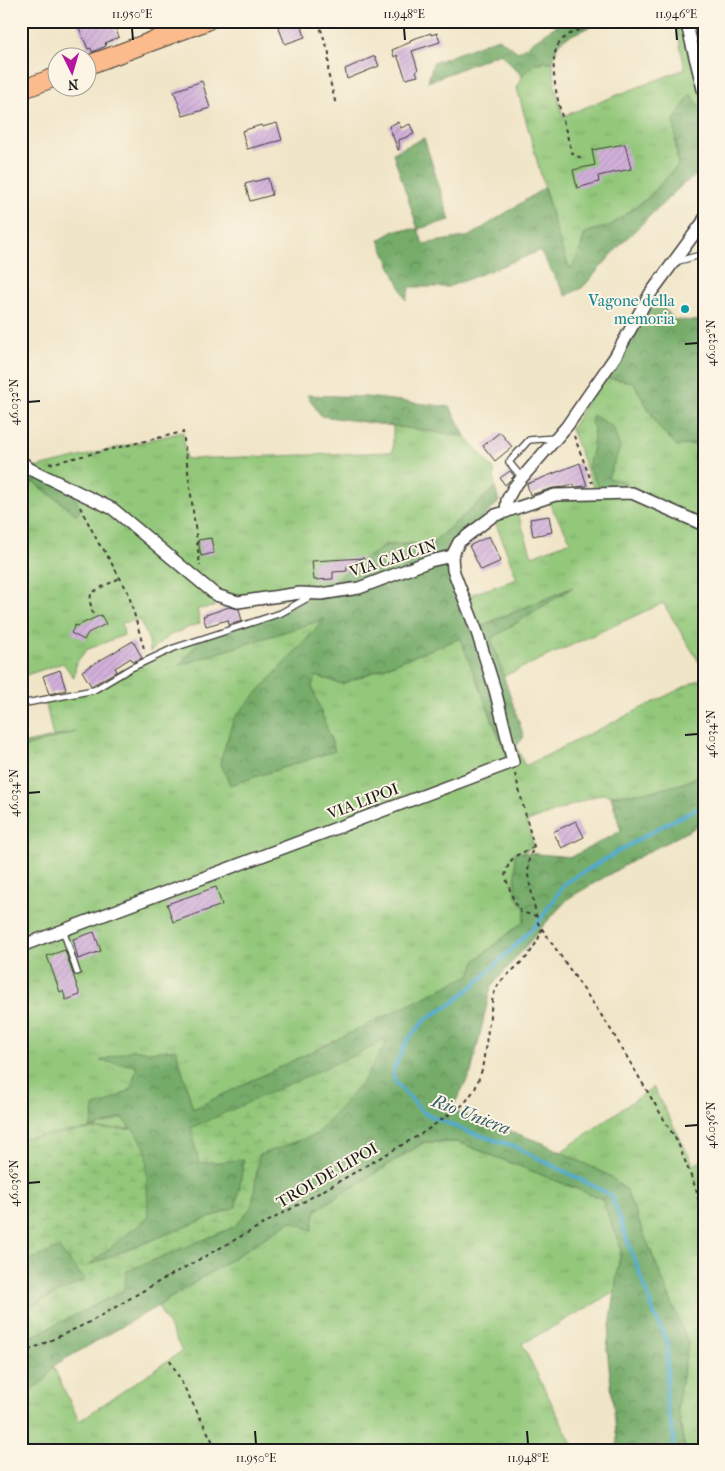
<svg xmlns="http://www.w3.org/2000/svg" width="725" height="1471" font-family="'IM FELL French Canon',serif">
<defs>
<pattern id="grass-tufts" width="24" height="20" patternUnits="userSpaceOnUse" patternTransform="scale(1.25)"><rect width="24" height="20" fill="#93c87a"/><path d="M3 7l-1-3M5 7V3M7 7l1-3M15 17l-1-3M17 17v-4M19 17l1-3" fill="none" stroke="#7eab69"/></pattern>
<pattern id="forest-crowns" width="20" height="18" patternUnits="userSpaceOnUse" patternTransform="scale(1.25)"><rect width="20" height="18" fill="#76ac6a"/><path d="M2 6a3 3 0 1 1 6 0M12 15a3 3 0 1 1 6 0" fill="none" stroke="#608b56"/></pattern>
<pattern id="wetland-marsh" width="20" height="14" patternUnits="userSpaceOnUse" patternTransform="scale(1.25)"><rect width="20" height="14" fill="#93c87a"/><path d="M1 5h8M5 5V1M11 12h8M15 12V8" fill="none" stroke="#7eab69"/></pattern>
<pattern id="building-hatch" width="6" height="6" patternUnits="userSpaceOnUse" patternTransform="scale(1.25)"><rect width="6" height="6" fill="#d2b1db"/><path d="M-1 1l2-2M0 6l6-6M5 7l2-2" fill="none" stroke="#b498bb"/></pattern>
</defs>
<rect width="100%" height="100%" fill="#fcf5e5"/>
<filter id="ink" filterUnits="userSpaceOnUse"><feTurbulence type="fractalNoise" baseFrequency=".02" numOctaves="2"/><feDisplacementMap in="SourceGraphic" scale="10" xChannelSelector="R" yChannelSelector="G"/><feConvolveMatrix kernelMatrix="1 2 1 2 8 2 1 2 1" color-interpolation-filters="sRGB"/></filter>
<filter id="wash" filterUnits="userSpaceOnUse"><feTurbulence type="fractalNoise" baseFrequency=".0096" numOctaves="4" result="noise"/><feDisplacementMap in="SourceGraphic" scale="20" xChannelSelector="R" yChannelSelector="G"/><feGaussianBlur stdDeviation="1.12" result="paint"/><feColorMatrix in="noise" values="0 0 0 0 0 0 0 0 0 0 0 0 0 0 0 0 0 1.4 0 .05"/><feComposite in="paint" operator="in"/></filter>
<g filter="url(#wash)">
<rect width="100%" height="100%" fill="#f0e5c7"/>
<g fill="url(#grass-tufts)" stroke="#58724b">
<polygon points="675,21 686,21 703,51 698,22 704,21 704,113 691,95 675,140 678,165 649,197 611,225 585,233 579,255 570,270 560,244 517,88 522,76 535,63 553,62 555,86 563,116 685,69"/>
<polygon points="601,377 633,382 660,429 677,445 704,443 704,670 663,603 504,676 491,639 570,589 475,628 464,597 517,579 493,516 516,508 532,556 571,541 546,498 596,494 571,429"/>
<polygon points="393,426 465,436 494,470 495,488 432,543 385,545 321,594 238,602 216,595 214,607 197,609 200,623 170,635 150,652 149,641 140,620 122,623 124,635 86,650 76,663 74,678 63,663 26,675 21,670 21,493 27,492 32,481 77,514 80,508 30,469 183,432 186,459 393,452"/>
<path d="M326,618L342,684L461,638L499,738L516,746L525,766L704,677V772C697,776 690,781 683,784C662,791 623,798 601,794L527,822L534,847L515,856L526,898L524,921L476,960L471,975L191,1128L90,1129L21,1139V748L63,735L53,737L45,700L94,690L131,668L201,639L180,665Z"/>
<polygon points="653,1087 694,1165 704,1159 704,1450 685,1450 677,1406 688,1343 626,1190 561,1152"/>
<polygon points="425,1142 458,1142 602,1198 621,1248 615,1292 522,1344 575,1450 21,1450 21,1397 46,1379 53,1366 79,1421 182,1351 158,1306 291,1221 316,1210"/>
</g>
<g fill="url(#forest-crowns)" stroke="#496443">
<polygon points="563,21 602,21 563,39 557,47 553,62 535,63 522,76 500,53 428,82 433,63 498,38 518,52"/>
<polygon points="686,21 698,21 703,52 694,54"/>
<polygon points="691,94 704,113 704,171 683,184 625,240 583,287 566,296 540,251 448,287 410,287 406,300 379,240 396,230 418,229 393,153 424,138 450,220 418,229 423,244 470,236 544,188 560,244 570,269 579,255 585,233 611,225 649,197 678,165 674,120"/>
<polygon points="650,294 675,320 704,321 704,443 677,446 660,429 633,382 601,377"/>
<polygon points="307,395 367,397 450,407 465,436 321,416"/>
<polygon points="593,415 613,427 620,448 608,478 624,481 628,490 602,494 588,466 593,447 594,427 591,424"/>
<polygon points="21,464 71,489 80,508 77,515 33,481 27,492 21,493"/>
<polygon points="495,488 499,502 449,549 470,631 573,587 491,639 524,737 507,756 460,638 342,684 316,676 312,686 335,751 230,785 220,762 234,718 325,619 180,665 201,639 293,606 315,593 385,545 432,543"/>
<polygon points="76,732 21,748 21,744"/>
<polygon points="704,772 704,823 644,854 569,898 550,918 491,987 471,1073 451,1110 543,1143 610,1176 626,1190 688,1343 677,1406 685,1450 618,1450 607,1348 621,1248 602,1199 458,1142 424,1142 316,1210 312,1230 291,1221 158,1306 53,1366 46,1379 21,1397 21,1342 123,1291 127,1271 234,1227 252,1206 259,1155 317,1134 244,1159 236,1207 84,1267 146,1149 122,1118 90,1129 95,1106 108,1102 131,1089 137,1066 100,1061 134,1049 150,1052 176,1049 193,1109 470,975 476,960 524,921 525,909 516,897 515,852 571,857 621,831 611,796 652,791 684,783"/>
<polygon points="59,1248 86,1280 21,1311 21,1297 29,1293 21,1278 21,1263"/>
</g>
<polygon fill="url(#wetland-marsh)" stroke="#58724b" points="388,1040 361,1084 317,1134 259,1155 252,1206 234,1227 127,1271 123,1291 21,1342 21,1311 85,1280 59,1248 21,1263 21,1139 90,1129 133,1129 146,1149 148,1218 87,1266 236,1207 244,1160 199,1163 191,1128"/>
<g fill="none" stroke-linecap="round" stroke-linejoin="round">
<polyline stroke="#51aace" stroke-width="4" points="672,1450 674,1438 666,1403 668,1344 655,1316 611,1195 514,1146 466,1131 424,1113 395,1082 393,1071 406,1042 426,1019 454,1002 482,978 538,923 565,883 658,828 704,805"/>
</g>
<g id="blocks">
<g fill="url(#building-hatch)">
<polygon points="76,21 112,21 119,37 105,43 106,46 92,52 91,48 88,49"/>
<polygon points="291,21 300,21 305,37 285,44 278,26"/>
<polygon points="431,33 431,35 437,33 440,42 412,51 418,70 416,71 418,76 406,79 397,55 394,57 392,50 411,42 410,40"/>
<polygon points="375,56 379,66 347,79 345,69"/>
<polygon points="202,81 210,108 183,116 174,91"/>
<polygon points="398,122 401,128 410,124 414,134 399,140 399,150 398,150 389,126"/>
<polygon points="277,123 282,140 247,149 242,131 261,125 262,127"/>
<polygon points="625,144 631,169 598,176 599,182 577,188 573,170 595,165 592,150"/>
<polygon points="268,178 272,195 250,201 245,184"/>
<polygon points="500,432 512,447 495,461 483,446"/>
<polygon points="580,463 587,486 575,487 574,484 566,487 553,488 530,495 527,484"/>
<polygon points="510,471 514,476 505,485 500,478"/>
<polygon points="549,516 552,532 533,536 530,519"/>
<polygon points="489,536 501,561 481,570 469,546"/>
<polygon points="211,538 214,553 201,556 198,540"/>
<polygon points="364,558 347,566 347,571 333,572 333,579 314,580 312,561"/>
<polygon points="229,607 239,609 242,621 229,625 228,620 206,626 203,616"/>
<polygon points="101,615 106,624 88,633 84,640 71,633 75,625 77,626"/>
<polygon points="133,641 142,658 133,662 131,658 115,668 117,671 91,686 82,671"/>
<polygon points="60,670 66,690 49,694 43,676"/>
<polygon points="576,821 584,837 562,848 553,832"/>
<polygon points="216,887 222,905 173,922 167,904"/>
<polygon points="94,932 101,951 78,959 73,939"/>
<polygon points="65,950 80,995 66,1000 63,991 60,992 47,956"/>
</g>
</g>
</g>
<g filter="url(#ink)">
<use href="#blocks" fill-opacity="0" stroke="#3c3a36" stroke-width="1"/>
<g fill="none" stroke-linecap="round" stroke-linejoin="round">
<defs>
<g id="service">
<polyline points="675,262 704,254"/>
<polyline points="522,478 509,462 529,440 555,438"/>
<polyline points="21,704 94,690 131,668 174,648 281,613 311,596"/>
<polyline points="63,930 77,972"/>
</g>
<g id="minor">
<polyline points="686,21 704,93"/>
<polyline points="21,461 30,469 113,509 216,595 238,602 300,593 321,594 359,588 430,561 452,556"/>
<polyline points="506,512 507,500 514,487 567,426 615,357 650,294 703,222 704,219"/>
<polyline points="21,946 513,762 495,690 477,632 453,570 452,556 459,542 493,516 555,495 632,493 704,525"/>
</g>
<g id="primary">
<polyline points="88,65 207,21"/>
<polyline points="21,90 58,76"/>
</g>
</defs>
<use href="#service" stroke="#3c3a36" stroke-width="8"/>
<use href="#minor" stroke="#3c3a36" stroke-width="14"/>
<use href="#primary" stroke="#3c3a36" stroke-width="20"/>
<g stroke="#3c3a36" stroke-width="2" stroke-dasharray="4 4" stroke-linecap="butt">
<polyline points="318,21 329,53 328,73 336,105"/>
<path d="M581,158L572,153L570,146C564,122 541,57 563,39C573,30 590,27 602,21"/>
<polyline points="574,436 592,483"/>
<polyline points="49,464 183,432 200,566"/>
<polyline points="80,507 99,544 104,550 128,592 145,652"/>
<polyline points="93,614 90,602 91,594 98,589 120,578"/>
<polyline points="515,774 534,847 529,859 528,875 538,923 608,1025 678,1143 696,1189 704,1224"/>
<polyline points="534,847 515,856 509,863 505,876 514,901 521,912 536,916"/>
<polyline points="21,1354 90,1322 153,1285 305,1201 421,1134 464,1104 475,1089 482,1070 493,996 499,983 528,956 538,940 542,928"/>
<polyline points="170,1360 217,1450"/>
</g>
<use href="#service" stroke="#fff" stroke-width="5.5"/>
<use href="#minor" stroke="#fff" stroke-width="11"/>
<use href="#primary" stroke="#fbbb8c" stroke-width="18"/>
</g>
</g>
<path fill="none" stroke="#1c1c1c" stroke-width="2" d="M132,28L133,40M404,28L405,40M676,28L677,40M685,344L698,343M28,402L40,401M685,735L698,734M28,793L40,792M685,1126L698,1125M28,1183L40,1182M255,1431L256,1444M527,1431L528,1444"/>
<circle fill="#0f9aa8" stroke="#fcf5e5" stroke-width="2" cx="685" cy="309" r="5"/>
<g text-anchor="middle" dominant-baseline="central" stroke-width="4" stroke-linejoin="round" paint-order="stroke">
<g font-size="16" fill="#0d838f" stroke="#fcf5e5" text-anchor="end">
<text x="675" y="300">Vagone della<tspan x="675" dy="18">memoria</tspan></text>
</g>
<g font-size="16" fill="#1c1c1c" stroke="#fcf5e5">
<text transform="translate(393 558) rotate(-18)">VIA CALCIN</text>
<text transform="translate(363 801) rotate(-21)">VIA LIPOI</text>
<text transform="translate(327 1175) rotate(-30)">TROI DE LIPOI</text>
</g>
<g font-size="18" font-style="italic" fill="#345c6c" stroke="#fcf5e5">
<text transform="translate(471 1115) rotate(21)">Rio Uniera</text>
</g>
</g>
<rect width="725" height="1471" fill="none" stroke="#fcf5e5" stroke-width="55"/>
<g transform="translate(72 72) rotate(175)"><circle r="24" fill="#fcf5e5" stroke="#a29e95"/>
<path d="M0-4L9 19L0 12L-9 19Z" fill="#b5179e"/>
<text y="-8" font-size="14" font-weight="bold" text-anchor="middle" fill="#1c1c1c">N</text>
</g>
<rect x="28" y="28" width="670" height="1416" fill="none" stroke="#1c1c1c" stroke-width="2"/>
<g font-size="12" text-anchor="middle" fill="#1c1c1c">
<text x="132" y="18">11.950°E</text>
<text x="404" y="18">11.948°E</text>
<text x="676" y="18">11.946°E</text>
<text transform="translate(711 343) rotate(-90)" y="4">46.032°N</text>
<text transform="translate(14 402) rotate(-90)" y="4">46.032°N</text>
<text transform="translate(711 734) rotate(-90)" y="4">46.034°N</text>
<text transform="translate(14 793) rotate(-90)" y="4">46.034°N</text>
<text transform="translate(711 1125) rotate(-90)" y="4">46.036°N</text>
<text transform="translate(14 1183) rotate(-90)" y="4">46.036°N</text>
<text x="256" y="1462">11.950°E</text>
<text x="528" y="1462">11.948°E</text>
</g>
</svg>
